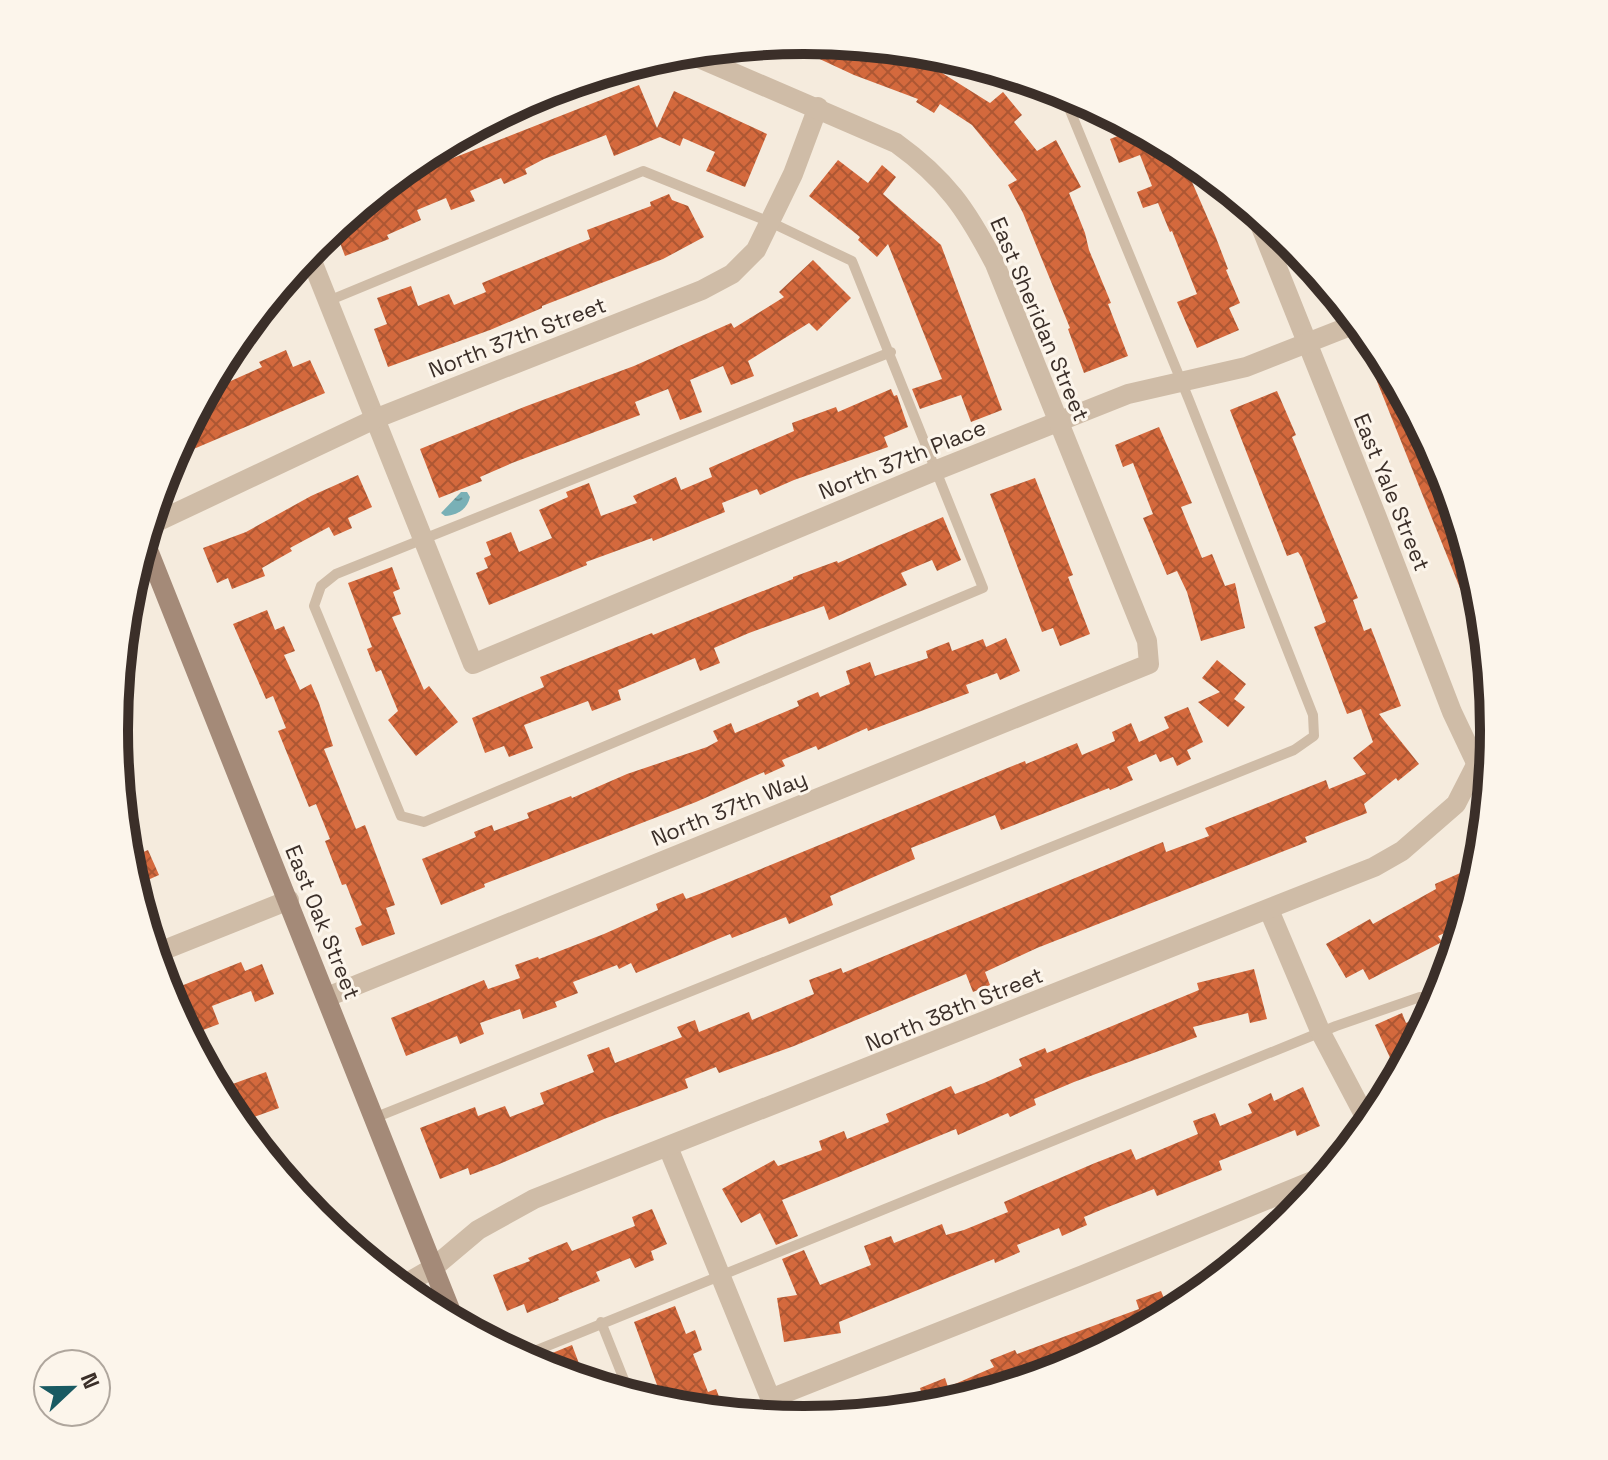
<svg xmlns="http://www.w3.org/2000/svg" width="1608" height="1460" font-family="'Space Grotesk',sans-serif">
<defs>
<pattern id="water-ripples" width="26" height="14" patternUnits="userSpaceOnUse" patternTransform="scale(2)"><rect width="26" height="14" fill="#79b0b6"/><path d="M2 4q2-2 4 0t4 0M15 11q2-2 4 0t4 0" fill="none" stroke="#649094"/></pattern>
<pattern id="building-cross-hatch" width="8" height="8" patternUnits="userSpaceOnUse" patternTransform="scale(2)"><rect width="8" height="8" fill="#d4693d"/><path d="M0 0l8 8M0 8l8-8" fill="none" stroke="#ad5733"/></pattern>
</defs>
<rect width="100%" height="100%" fill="#f5ebdd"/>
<path fill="url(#water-ripples)" d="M461,492H467L470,497C467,510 457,515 445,516L441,513Z"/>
<g fill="url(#building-cross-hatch)">
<polygon points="804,40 926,52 923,61 990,103 1003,92 1022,115 1014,122 1037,151 1056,140 1081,187 1069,193 1085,233 1089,250 1111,303 1108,304 1128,356 1084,373 1068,329 1070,328 1023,213 1008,185 1017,180 972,125 940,104 934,113 916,102 918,99 854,75 783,42"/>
<polygon points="639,85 657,128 674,91 767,134 745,187 706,171 715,152 683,138 680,146 660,137 614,156 606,135 544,159 525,169 527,174 504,184 501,178 470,191 475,201 451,210 446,198 417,210 421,220 387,235 389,239 345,256 334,227 387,184"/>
<polygon points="1136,129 1179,152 1215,235 1228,269 1226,270 1240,303 1229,308 1239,330 1197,348 1177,302 1197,294 1172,231 1170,232 1158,203 1143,208 1137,192 1152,186 1140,155 1119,163 1110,139"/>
<polygon points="838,160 868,183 882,165 896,177 883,194 941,245 1002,410 971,422 961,395 920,409 912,389 942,379 888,244 877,257 858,240 860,237 809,196"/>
<polygon points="669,194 672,200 688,206 704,237 663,259 542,306 542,308 490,330 388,367 374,329 387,324 377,298 411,286 418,306 449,294 454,305 486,292 482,283 590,239 587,230 651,206 650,202"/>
<polygon points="813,260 851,298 817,331 809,323 748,361 754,376 731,385 723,366 690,380 702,412 680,420 668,389 635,402 640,415 512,463 480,477 482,481 439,498 420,449 524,407 634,366 731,323 734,328 784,297 779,292"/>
<polygon points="1368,335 1378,347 1442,466 1481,596 1485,636 1480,638 1360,339"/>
<polygon points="286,350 293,367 310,360 325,393 170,459 191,420 212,412 204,396 206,392 262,367 259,362"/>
<polygon points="891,389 894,396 897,395 908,427 884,437 888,447 794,480 760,495 757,489 722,503 725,512 653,541 652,538 586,562 587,565 489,605 476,573 488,568 484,558 491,555 486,542 511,532 519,552 552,538 539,510 568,497 566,492 589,483 601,516 637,503 633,496 676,477 681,490 712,477 709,468 794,431 792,423 836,407 838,412"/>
<polygon points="1277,391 1296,435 1292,437 1358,598 1353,600 1364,631 1371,628 1401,706 1379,714 1419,764 1398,781 1396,778 1364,804 1367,813 1305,837 1307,842 1037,948 985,972 990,985 973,992 966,974 794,1046 719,1073 716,1067 685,1079 688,1088 604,1119 497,1165 470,1175 468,1168 440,1179 420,1128 475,1107 478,1116 505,1106 510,1117 544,1104 540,1093 594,1072 587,1055 609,1047 615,1063 682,1037 677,1027 695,1020 699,1032 749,1012 752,1020 814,994 809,980 841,968 843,973 1163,842 1166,852 1209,836 1205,828 1326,780 1329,789 1366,774 1353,758 1373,742 1361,709 1347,714 1314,627 1326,622 1302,558 1298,552 1287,556 1230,410"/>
<polygon points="1159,427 1192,503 1181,507 1202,558 1212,554 1225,586 1235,583 1245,628 1201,641 1187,592 1177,571 1167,575 1143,518 1153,514 1133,463 1123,467 1115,445"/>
<polygon points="358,475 372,507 348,518 352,528 334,536 329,527 290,548 292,551 262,568 265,576 232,589 228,578 217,583 203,548 246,532 311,496"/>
<polygon points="1035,478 1073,575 1068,577 1090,634 1060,646 1053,628 1042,632 990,494"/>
<polygon points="943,517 961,560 937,571 932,560 901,573 907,585 829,620 824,606 749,633 714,648 720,663 700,671 695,658 618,690 621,700 592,711 588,701 524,725 533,748 509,757 504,746 485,753 472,718 544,687 540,677 652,633 653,635 793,579 793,577 837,561 838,563"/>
<polygon points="392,567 400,589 393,592 401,614 392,617 424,690 429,686 458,722 416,756 388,720 398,711 381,670 376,672 367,649 372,647 348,583"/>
<polygon points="267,610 275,630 284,626 295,651 284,655 300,690 311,684 319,703 333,746 324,749 356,829 365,825 395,905 386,908 395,934 362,946 355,928 362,925 346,884 342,885 325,841 330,839 316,804 309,807 278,731 286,728 273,696 266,699 233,624"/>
<polygon points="1006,638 1020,671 1000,680 997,673 966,685 969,693 868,731 867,728 818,750 816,746 782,760 785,766 765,775 764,772 696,802 484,884 485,887 441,905 422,859 476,837 474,832 492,825 494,831 529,818 527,813 571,796 572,798 627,774 707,747 718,741 713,731 731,723 735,733 799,706 797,701 818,692 820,697 850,684 846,671 870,662 875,676 928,658 926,651 949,642 952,651 983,639 986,647"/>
<polygon points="1217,660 1246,684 1234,699 1245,707 1228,727 1198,702 1220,692 1202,678"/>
<polygon points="1188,707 1203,742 1187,750 1191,759 1177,766 1173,757 1160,762 1156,754 1127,767 1133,780 1110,790 1109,788 1001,830 995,815 911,848 915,859 830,896 833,905 789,924 786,917 732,938 730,934 636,973 631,963 619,969 617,965 573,982 578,993 555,1002 557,1007 523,1019 520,1009 480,1023 484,1034 460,1044 457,1036 406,1056 391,1018 484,980 488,989 520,978 515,965 538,957 539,959 604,934 658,910 656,904 683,893 686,899 702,893 1025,761 1026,764 1077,743 1082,755 1115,741 1112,732 1131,723 1139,742 1169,728 1164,717"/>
<polygon points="148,850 159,875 134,886 127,859"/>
<polygon points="1481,864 1462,925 1438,936 1442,942 1369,980 1363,969 1346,978 1326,944 1370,919 1373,924 1436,889 1435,884"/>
<polygon points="241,962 245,971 262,964 274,994 255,1002 251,991 212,1006 219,1024 195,1033 190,1020 182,1023 166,992"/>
<polygon points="1254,969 1267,1019 1250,1023 1248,1013 1193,1027 1197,1037 1074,1082 1034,1099 1036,1105 1010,1117 1008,1113 958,1135 956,1129 782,1200 798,1236 776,1245 760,1213 741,1223 722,1189 774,1160 778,1166 822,1150 819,1141 844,1131 847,1139 889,1122 886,1114 951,1086 955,1094 984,1083 1022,1066 1019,1059 1045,1048 1047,1053 1199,990 1197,983"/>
<polygon points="1402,1013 1406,1023 1415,1019 1421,1032 1398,1075 1375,1025"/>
<polygon points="266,1072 279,1108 240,1122 227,1086"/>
<polygon points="1303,1087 1320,1126 1297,1136 1295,1130 1219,1161 1222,1170 1157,1196 1154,1189 1108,1207 1084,1217 1087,1225 1062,1236 1059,1228 1017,1245 1020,1252 995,1263 994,1259 839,1322 841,1333 784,1342 777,1298 797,1295 782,1259 804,1250 820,1285 871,1265 864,1246 891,1236 894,1243 942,1224 946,1235 964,1230 1008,1212 1004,1202 1095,1163 1131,1149 1136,1160 1198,1134 1193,1121 1215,1113 1220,1126 1252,1113 1248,1104 1271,1093 1274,1101"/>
<polygon points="652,1209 667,1244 651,1251 654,1260 635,1268 630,1258 596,1272 600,1281 558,1298 559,1300 527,1313 524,1304 507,1311 493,1275 530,1261 528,1258 567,1242 572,1251 635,1226 632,1217"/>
<polygon points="1161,1291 1170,1313 1068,1368 938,1407 912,1409 910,1404 923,1398 920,1388 945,1378 948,1387 994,1367 990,1360 1015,1350 1017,1354 1139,1309 1136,1300"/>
<polygon points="675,1306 686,1334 695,1330 702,1350 693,1354 708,1392 716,1389 725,1412 671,1407 681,1403 679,1398 664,1404 634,1322"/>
<polygon points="572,1345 586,1382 529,1362 545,1356"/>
</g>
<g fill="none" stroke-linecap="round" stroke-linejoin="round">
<g stroke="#cfbca7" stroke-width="10">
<polyline points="328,301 643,171 770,222 852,261 983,588 424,822 401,816 314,606 321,586 336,574 891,352"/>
<polyline points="374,1118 1294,750 1314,736 1313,715 1189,400 1062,91"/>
<polyline points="601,1322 630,1395"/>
<polyline points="520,1357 1336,1026 1420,997 1439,999"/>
</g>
<g stroke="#cfbca7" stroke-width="20">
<polyline points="1255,212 1376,515 1452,712 1488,788"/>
<polyline points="308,251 473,664 937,470 1128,394 1246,367 1358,323"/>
<polyline points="148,526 377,418 702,290 732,274 756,250 793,174 818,107"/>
<polyline points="1269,910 1321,1033 1369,1124"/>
<polyline points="154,954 289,900"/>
<path d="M327,997L1149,664L1147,641L995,264C967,210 946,179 896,143L685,52"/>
<polyline points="668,1147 778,1417"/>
<polyline points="400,1287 433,1268 478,1230 534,1199 1374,867 1402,851 1456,804 1477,763 1493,739"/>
<polyline points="770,1399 1083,1275 1327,1175"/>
</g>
<polyline stroke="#a48a78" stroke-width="20" points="144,540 455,1322"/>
</g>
<g text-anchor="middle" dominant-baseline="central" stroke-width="6" stroke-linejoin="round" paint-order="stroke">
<g font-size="22" fill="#3b2f29" stroke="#fcf5eb">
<text transform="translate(1040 319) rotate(67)">East Sheridan Street</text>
<text transform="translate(517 337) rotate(-21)">North 37th Street</text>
<text transform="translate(902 459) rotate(-22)">North 37th Place</text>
<text transform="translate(1392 492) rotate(68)">East Yale Street</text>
<text transform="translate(729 808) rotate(-22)">North 37th Way</text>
<text transform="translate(323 922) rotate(68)">East Oak Street</text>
<text transform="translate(954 1009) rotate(-22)">North 38th Street</text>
</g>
</g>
<path d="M0 0H1608V1460H0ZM128 730a676 676 0 1 1 1352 0a676 676 0 1 1-1352 0Z" fill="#fcf5eb" fill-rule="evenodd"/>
<path fill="none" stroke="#3b2f29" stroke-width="10" d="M128 730a676 676 0 1 1 1352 0a676 676 0 1 1-1352 0Z"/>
<g transform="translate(72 1388) rotate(68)"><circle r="38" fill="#fcf5eb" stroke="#afa69d" stroke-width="2"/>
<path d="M0-6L14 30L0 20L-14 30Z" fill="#195a62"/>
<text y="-12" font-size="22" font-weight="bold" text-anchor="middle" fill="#3b2f29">N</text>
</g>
</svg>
